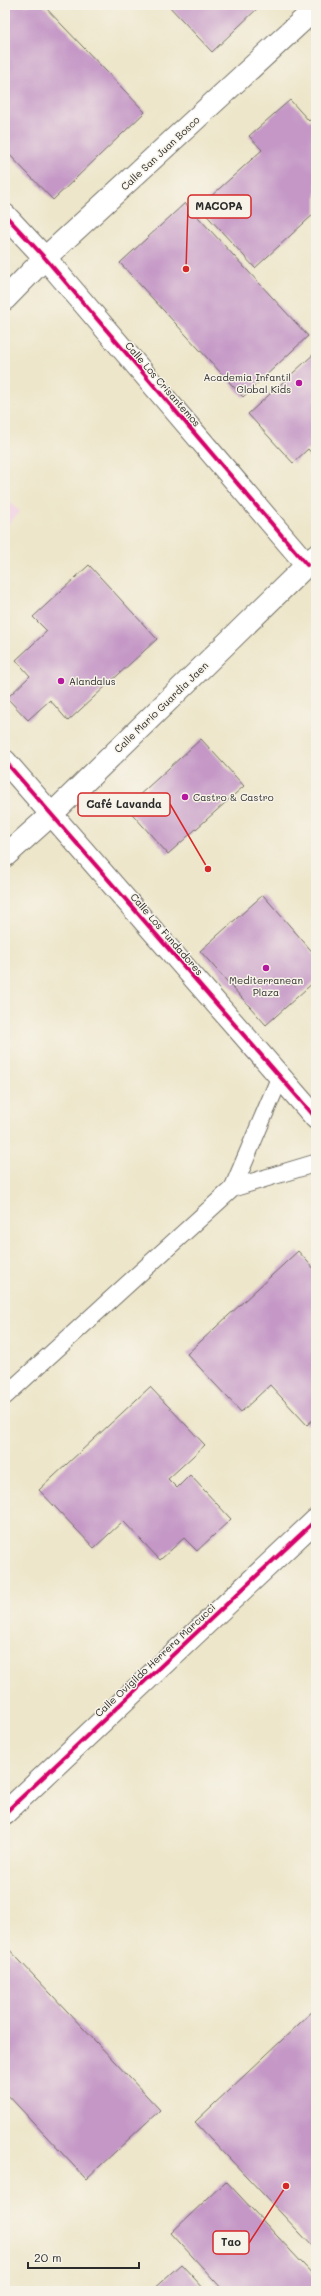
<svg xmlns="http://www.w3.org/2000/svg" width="321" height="2296" font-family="Mali,sans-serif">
<rect width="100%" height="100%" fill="#f7f3e8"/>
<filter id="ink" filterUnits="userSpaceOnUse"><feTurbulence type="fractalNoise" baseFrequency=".025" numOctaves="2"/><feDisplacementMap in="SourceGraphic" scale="8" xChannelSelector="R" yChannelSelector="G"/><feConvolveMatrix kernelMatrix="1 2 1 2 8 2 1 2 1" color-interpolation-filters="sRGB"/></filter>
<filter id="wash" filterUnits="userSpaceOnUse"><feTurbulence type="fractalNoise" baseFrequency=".012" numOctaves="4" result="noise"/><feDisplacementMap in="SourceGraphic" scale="16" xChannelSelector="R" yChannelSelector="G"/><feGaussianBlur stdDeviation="0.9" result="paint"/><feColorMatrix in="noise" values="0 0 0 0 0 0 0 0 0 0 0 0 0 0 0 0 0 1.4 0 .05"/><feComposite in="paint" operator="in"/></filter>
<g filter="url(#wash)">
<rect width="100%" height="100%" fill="#ede6ca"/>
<polygon fill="#f1d0e3" points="5,496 20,512 5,527"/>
<g id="blocks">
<g fill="#c497c6">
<polygon points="5,5 43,5 145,112 53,200 5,150"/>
<polygon points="168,5 261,5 212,52"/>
<polygon points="290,100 309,121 316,115 316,212 255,268 199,207 262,150 249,136"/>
<polygon points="185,203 308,336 243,397 120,263"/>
<polygon points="316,352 316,458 308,449 293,463 248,414"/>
<polygon points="89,565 157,639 68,721 50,700 28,720 7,698 30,676 16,660 47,631 33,617"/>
<polygon points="201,739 244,786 168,854 126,807"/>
<polygon points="263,895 316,956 316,980 266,1025 200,951"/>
<polygon points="298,1251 316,1271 316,1417 307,1425 270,1385 241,1412 187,1354"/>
<polygon points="150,1387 205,1445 168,1479 177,1488 190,1475 231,1519 197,1551 184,1538 160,1560 123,1521 94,1548 39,1490"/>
<polygon points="5,1945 160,2110 86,2179 5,2092"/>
<polygon points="316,2008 316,2250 195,2122"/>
<polygon points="226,2181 316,2278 316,2291 224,2291 171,2233"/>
<polygon points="181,2264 206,2291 151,2291"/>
</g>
</g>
</g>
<g filter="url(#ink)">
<use href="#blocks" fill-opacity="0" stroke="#6f6c63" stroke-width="1"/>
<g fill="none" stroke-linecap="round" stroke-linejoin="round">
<defs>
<g id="service">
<polyline points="233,1188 280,1077"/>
<polyline points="5,1396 233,1188 316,1163"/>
</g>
<g id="minor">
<polyline points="5,215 45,258 307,565"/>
<polyline points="5,299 45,258 316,8"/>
<polyline points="5,761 316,1118"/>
<polyline points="5,856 52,814 316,556"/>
<polyline points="5,1813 316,1520"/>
</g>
</defs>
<use href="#service" stroke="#6f6c63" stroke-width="19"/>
<use href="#minor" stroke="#6f6c63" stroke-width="24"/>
<use href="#service" stroke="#fff" stroke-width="17"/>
<use href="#minor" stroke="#fff" stroke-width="22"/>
<defs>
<g id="cycleway">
<polyline points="5,215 45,258 307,565"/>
<polyline points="5,761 316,1118"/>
<polyline points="5,1813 316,1520"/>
</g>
</defs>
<use href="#cycleway" stroke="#f7f3e8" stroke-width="6"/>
<use href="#cycleway" stroke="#d6006c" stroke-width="4"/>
</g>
</g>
<g fill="#b5179e" stroke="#f7f3e8" stroke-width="1.5">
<circle cx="299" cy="383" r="4"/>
<circle cx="61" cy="681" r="4"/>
<circle cx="185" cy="797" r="4"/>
<circle cx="266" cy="968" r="4"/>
</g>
<g text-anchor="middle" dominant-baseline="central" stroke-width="3" stroke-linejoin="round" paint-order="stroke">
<g font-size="10" fill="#2b2b2b" stroke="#f7f3e8">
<text transform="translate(160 153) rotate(-43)">Calle San Juan Bosco</text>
<text transform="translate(163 384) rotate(49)">Calle Los Crisantemos</text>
<text transform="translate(161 707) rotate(-44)">Calle Mario Guardia Jaen</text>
<text transform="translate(167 934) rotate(49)">Calle Los Fundadores</text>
<text transform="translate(155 1660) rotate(-43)">Calle Ovigildo Herrera Marcucci</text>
</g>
<g font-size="10" fill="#2b2b2b" stroke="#f7f3e8" text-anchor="start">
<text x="291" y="377" text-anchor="end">Academia Infantil<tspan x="291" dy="12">Global Kids</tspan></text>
<text x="69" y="681">Alandalus</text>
<text x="193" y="797">Castro &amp; Castro</text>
<text x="266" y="980" text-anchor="middle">Mediterranean<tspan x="266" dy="12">Plaza</tspan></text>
</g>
</g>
<path fill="none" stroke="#d62828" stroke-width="1.5" d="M186 269L188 206M208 869L170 804M286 2186L249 2243"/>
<g fill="#d62828" stroke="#f7f3e8" stroke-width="1.5">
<circle cx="186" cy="269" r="4"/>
<circle cx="208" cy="869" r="4"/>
<circle cx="286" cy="2186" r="4"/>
</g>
<g fill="#f7f3e8" stroke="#d62828" stroke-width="1.5">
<rect x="188" y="195" width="63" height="23" rx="4"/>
<rect x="78" y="793" width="92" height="23" rx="4"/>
<rect x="213" y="2231" width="36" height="23" rx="4"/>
</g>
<g font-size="11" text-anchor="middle" font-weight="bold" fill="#2b2b2b">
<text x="219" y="210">MACOPA</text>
<text x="124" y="808">Café Lavanda</text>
<text x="231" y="2246">Tao</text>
</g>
<rect width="321" height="2296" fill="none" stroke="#f7f3e8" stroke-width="20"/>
<path d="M28 2262v6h111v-6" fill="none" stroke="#2b2b2b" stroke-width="2"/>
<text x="34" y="2262" font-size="12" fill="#2b2b2b" stroke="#f7f3e8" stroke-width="3" paint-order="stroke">20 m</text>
</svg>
